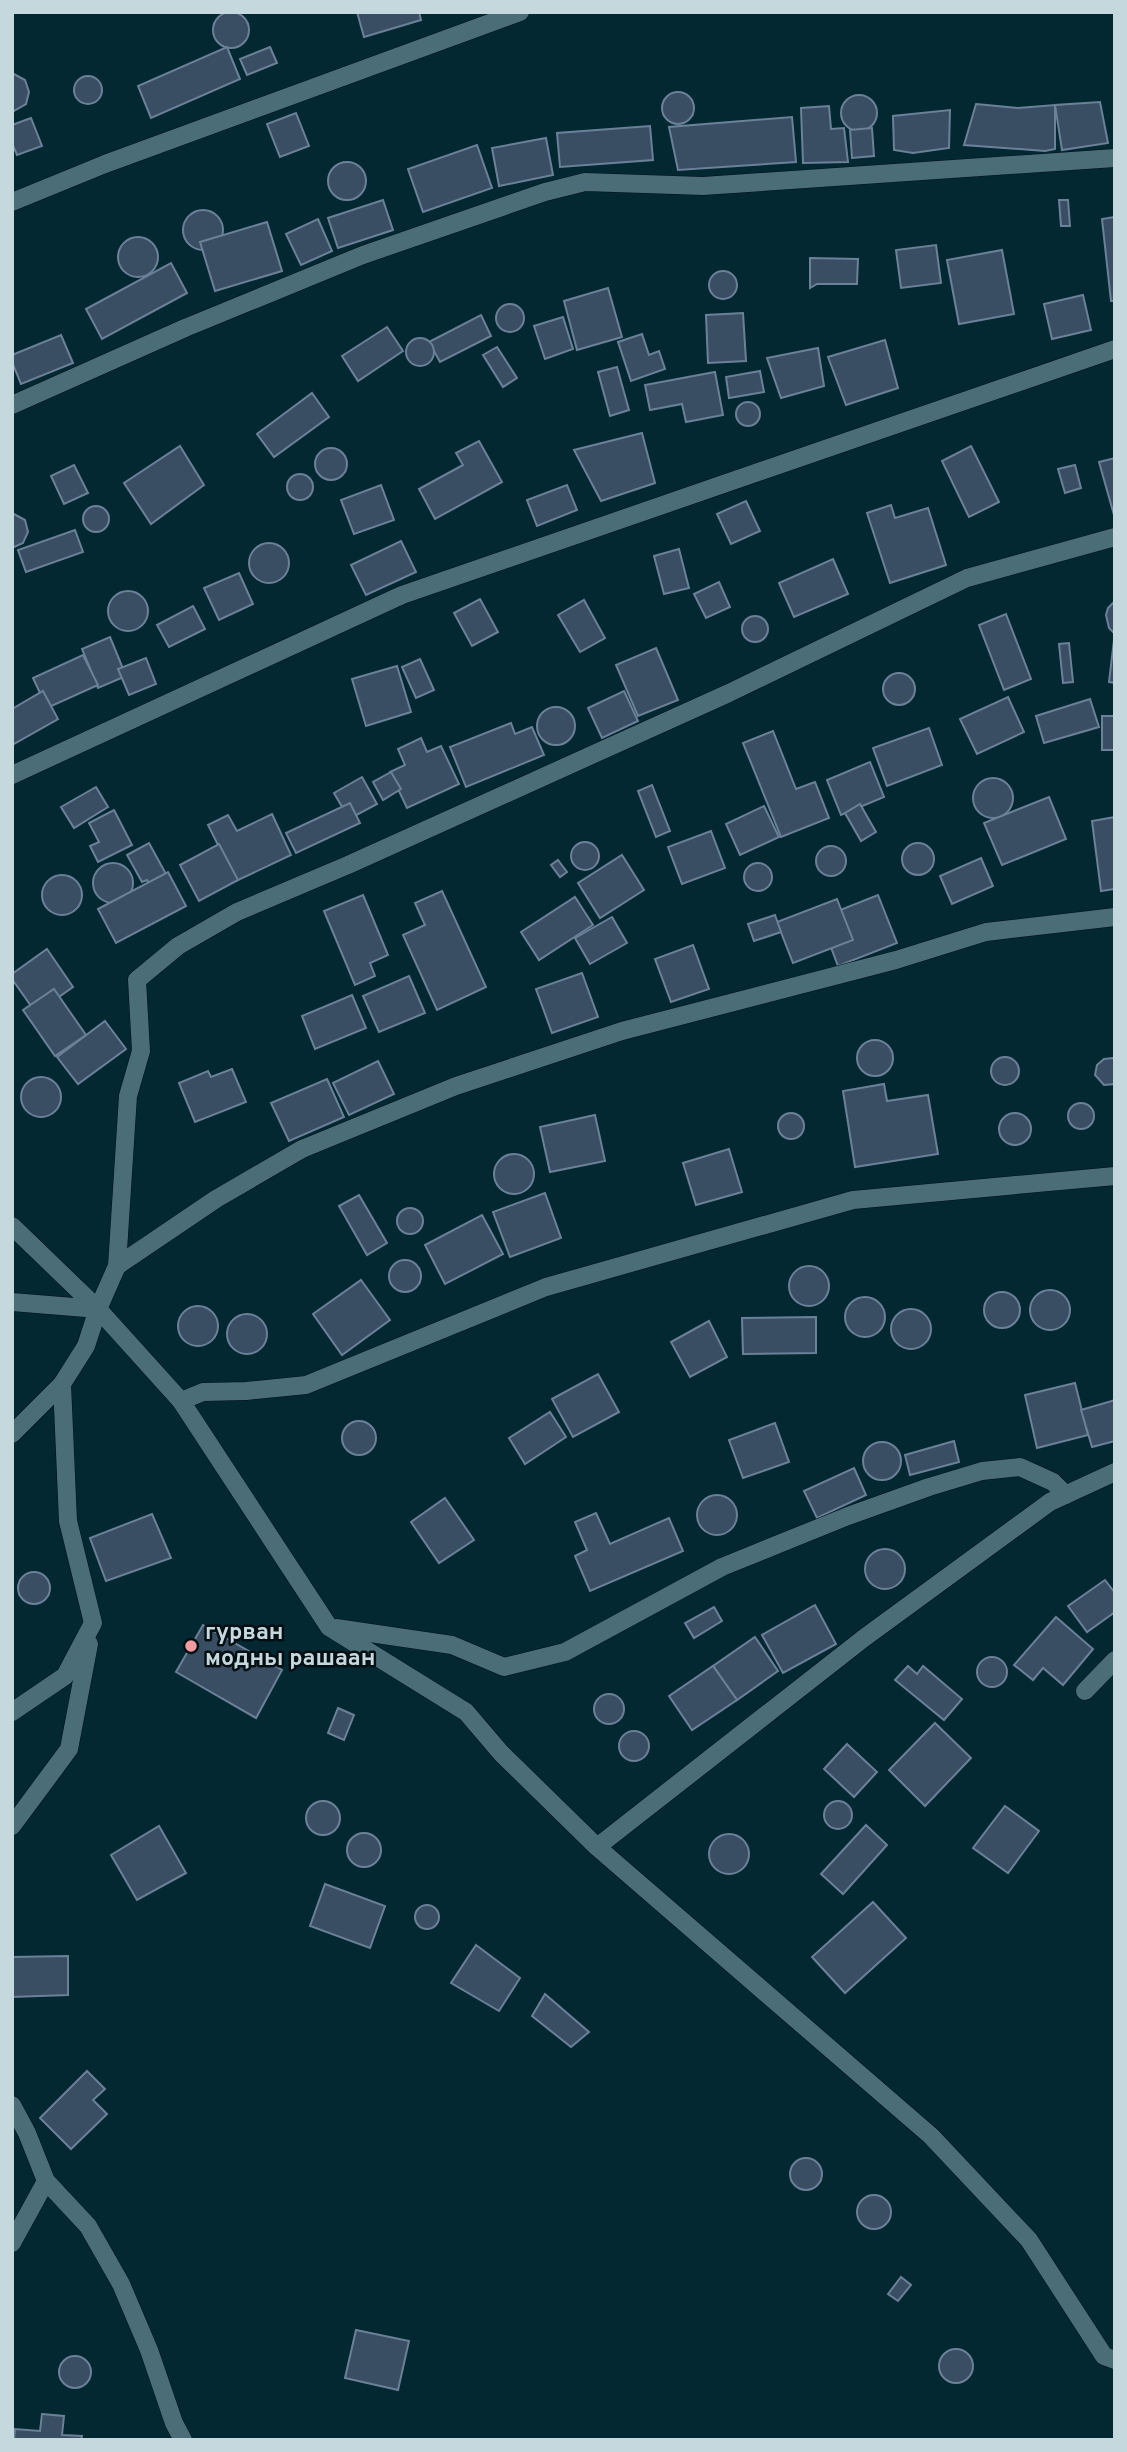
<svg xmlns="http://www.w3.org/2000/svg" width="1127" height="2452" font-family="Overpass,sans-serif">
<rect width="100%" height="100%" fill="#032832"/>
<g fill="#394d63" stroke="#6b8198" stroke-width="2">
<circle cx="231" cy="30" r="18"/>
<polygon points="357,12 419,12 421,20 364,37"/>
<polygon points="227,47 240,79 151,118 138,86"/>
<polygon points="270,47 277,63 247,75 240,59"/>
<polygon points="12,73 25,80 29,92 26,104 12,112"/>
<circle cx="88" cy="90" r="14"/>
<circle cx="678" cy="108" r="16"/>
<circle cx="859" cy="113" r="18"/>
<polygon points="1100,102 1108,143 1062,150 1055,105"/>
<polygon points="976,104 1018,108 1055,105 1055,149 1045,151 964,145"/>
<polygon points="829,106 831,129 844,128 848,162 803,163 801,108"/>
<polygon points="950,110 949,148 913,153 894,150 893,116"/>
<polygon points="296,113 309,146 280,157 267,124"/>
<polygon points="792,117 796,162 678,170 669,127"/>
<polygon points="31,118 42,146 17,155 12,143 12,125"/>
<polygon points="650,126 653,160 560,167 557,133"/>
<polygon points="872,128 874,156 852,158 850,130"/>
<polygon points="546,138 553,175 499,186 492,148"/>
<polygon points="477,145 492,188 423,212 408,169"/>
<circle cx="347" cy="181" r="19"/>
<polygon points="383,200 393,230 338,248 328,218"/>
<polygon points="1059,200 1068,200 1070,226 1061,226"/>
<circle cx="203" cy="230" r="20"/>
<polygon points="1115,217 1115,301 1111,301 1102,219"/>
<polygon points="318,219 332,251 301,265 286,234"/>
<polygon points="267,222 282,271 215,291 200,242"/>
<circle cx="138" cy="257" r="20"/>
<polygon points="936,245 941,283 901,288 896,250"/>
<polygon points="1002,250 1014,314 959,324 947,260"/>
<polygon points="810,258 858,259 857,284 817,284 810,288"/>
<polygon points="171,263 187,293 102,339 86,309"/>
<circle cx="723" cy="285" r="14"/>
<polygon points="608,288 622,337 577,350 564,301"/>
<polygon points="1083,295 1091,330 1052,339 1044,304"/>
<circle cx="510" cy="318" r="14"/>
<polygon points="743,313 746,361 708,363 706,315"/>
<polygon points="481,315 491,336 440,362 429,342"/>
<polygon points="563,317 573,349 545,359 534,326"/>
<polygon points="387,327 403,351 358,381 342,356"/>
<polygon points="642,334 649,355 659,351 665,369 631,381 618,342"/>
<polygon points="61,335 73,363 21,384 12,362 12,355"/>
<circle cx="420" cy="352" r="14"/>
<polygon points="885,340 898,388 846,405 828,357"/>
<polygon points="497,347 517,378 503,387 483,355"/>
<polygon points="818,348 824,386 781,398 767,358"/>
<polygon points="617,367 629,410 610,416 598,372"/>
<polygon points="760,371 764,392 729,398 726,377"/>
<polygon points="715,372 723,415 686,422 682,404 650,410 645,385"/>
<polygon points="312,393 329,417 274,457 257,434"/>
<circle cx="748" cy="414" r="12"/>
<polygon points="642,433 655,483 601,501 574,450"/>
<polygon points="479,441 502,482 435,519 419,489 463,465 456,453"/>
<polygon points="180,446 204,485 151,524 124,483"/>
<polygon points="971,446 999,502 969,517 942,461"/>
<circle cx="331" cy="464" r="16"/>
<polygon points="1115,458 1115,515 1114,515 1099,462"/>
<polygon points="74,465 88,493 64,504 51,476"/>
<polygon points="1075,465 1081,488 1065,493 1058,469"/>
<circle cx="300" cy="487" r="13"/>
<polygon points="381,485 394,520 354,534 341,500"/>
<polygon points="567,485 577,510 537,526 527,500"/>
<polygon points="746,501 760,531 731,544 717,514"/>
<polygon points="891,505 895,518 928,508 946,565 890,583 867,513"/>
<circle cx="96" cy="519" r="13"/>
<polygon points="12,513 25,520 28,532 23,543 12,548"/>
<polygon points="75,530 83,552 26,572 18,550"/>
<polygon points="401,541 416,572 366,595 351,565"/>
<circle cx="269" cy="563" r="20"/>
<polygon points="679,549 689,588 664,594 654,556"/>
<polygon points="833,559 848,594 794,617 779,583"/>
<polygon points="239,573 253,604 219,620 204,588"/>
<polygon points="719,582 730,607 706,618 694,594"/>
<circle cx="128" cy="611" r="20"/>
<polygon points="480,599 498,632 472,646 454,613"/>
<polygon points="584,600 605,638 580,652 558,615"/>
<polygon points="1115,601 1115,634 1109,628 1106,615 1108,608"/>
<polygon points="193,606 205,629 169,647 157,625"/>
<polygon points="1006,614 1031,679 1004,690 979,625"/>
<circle cx="755" cy="629" r="13"/>
<polygon points="110,637 126,676 98,688 82,649"/>
<polygon points="1114,640 1115,640 1115,683 1109,682"/>
<polygon points="1069,643 1073,682 1063,683 1059,644"/>
<polygon points="656,648 678,700 638,716 616,665"/>
<polygon points="83,655 98,685 47,708 33,678"/>
<polygon points="146,658 156,684 129,695 118,669"/>
<polygon points="420,659 434,690 416,698 402,667"/>
<polygon points="397,666 411,712 366,726 352,679"/>
<circle cx="899" cy="689" r="16"/>
<polygon points="43,691 58,719 12,745 12,709"/>
<polygon points="624,691 638,721 602,738 588,708"/>
<polygon points="1008,697 1024,732 977,754 960,719"/>
<polygon points="1090,699 1099,727 1044,743 1036,716"/>
<circle cx="556" cy="726" r="19"/>
<rect x="1102" y="716" width="13" height="34"/>
<polygon points="511,723 515,734 532,727 544,755 466,787 450,747"/>
<polygon points="929,728 942,765 887,786 873,748"/>
<polygon points="773,731 796,789 815,782 829,818 781,837 743,743"/>
<polygon points="421,738 427,752 441,746 459,784 407,808 390,772 405,765 398,749"/>
<polygon points="870,762 884,797 841,815 827,780"/>
<polygon points="391,772 401,789 383,800 373,782"/>
<polygon points="362,777 377,804 349,819 334,793"/>
<circle cx="993" cy="798" r="20"/>
<polygon points="652,785 670,831 656,837 638,791"/>
<polygon points="96,787 108,807 74,828 61,807"/>
<polygon points="1049,797 1066,839 1002,865 984,823"/>
<polygon points="350,803 360,823 296,853 286,833"/>
<polygon points="860,804 876,832 861,841 845,813"/>
<polygon points="764,806 779,837 740,855 726,824"/>
<polygon points="114,810 132,845 98,862 90,846 99,842 89,823"/>
<polygon points="272,814 291,855 236,881 208,825 228,815 237,831"/>
<polygon points="1115,817 1115,889 1101,891 1092,821"/>
<polygon points="711,831 725,868 682,884 668,847"/>
<circle cx="585" cy="856" r="14"/>
<circle cx="918" cy="859" r="16"/>
<polygon points="149,843 172,885 155,894 147,880 142,882 127,855"/>
<polygon points="219,844 238,880 199,901 180,865"/>
<circle cx="831" cy="861" r="15"/>
<polygon points="622,855 644,890 600,918 578,883"/>
<polygon points="981,858 993,886 952,904 940,876"/>
<polygon points="558,860 567,872 560,877 551,865"/>
<circle cx="113" cy="883" r="20"/>
<circle cx="758" cy="877" r="14"/>
<polygon points="168,872 186,906 116,943 98,909"/>
<circle cx="62" cy="895" r="20"/>
<polygon points="442,891 486,987 437,1010 403,935 425,925 415,903"/>
<polygon points="363,895 388,955 370,963 375,976 355,985 324,911"/>
<polygon points="878,895 897,943 838,966 820,918"/>
<polygon points="575,897 593,925 539,960 521,932"/>
<polygon points="837,899 853,940 793,963 777,922"/>
<polygon points="775,915 781,932 754,941 748,924"/>
<polygon points="612,917 627,943 590,964 575,938"/>
<polygon points="693,945 709,989 671,1002 655,959"/>
<polygon points="47,949 73,987 36,1013 12,979 12,974"/>
<polygon points="582,973 598,1017 552,1033 536,989"/>
<polygon points="409,976 425,1013 379,1032 363,996"/>
<polygon points="54,989 86,1035 55,1056 23,1010"/>
<polygon points="352,995 366,1028 315,1049 302,1016"/>
<polygon points="105,1021 126,1049 78,1084 57,1057"/>
<circle cx="875" cy="1058" r="18"/>
<circle cx="1005" cy="1071" r="14"/>
<polygon points="1113,1058 1115,1059 1115,1084 1104,1085 1095,1075 1097,1065 1104,1059"/>
<polygon points="378,1061 394,1094 349,1115 333,1083"/>
<polygon points="232,1069 246,1102 195,1122 179,1083 208,1071 211,1077"/>
<circle cx="41" cy="1097" r="20"/>
<polygon points="327,1079 344,1117 289,1141 271,1103"/>
<polygon points="884,1084 887,1101 928,1095 938,1154 855,1167 843,1091"/>
<circle cx="1081" cy="1116" r="13"/>
<circle cx="1015" cy="1129" r="16"/>
<circle cx="791" cy="1126" r="13"/>
<polygon points="595,1115 605,1161 550,1172 540,1127"/>
<polygon points="729,1149 742,1192 696,1205 683,1163"/>
<circle cx="514" cy="1174" r="20"/>
<polygon points="545,1193 561,1238 510,1257 493,1212"/>
<polygon points="359,1195 387,1243 367,1255 339,1206"/>
<circle cx="410" cy="1221" r="13"/>
<polygon points="482,1215 503,1254 445,1284 425,1245"/>
<circle cx="405" cy="1276" r="16"/>
<circle cx="809" cy="1286" r="20"/>
<polygon points="361,1280 390,1320 342,1355 313,1314"/>
<circle cx="1050" cy="1310" r="20"/>
<circle cx="1002" cy="1310" r="18"/>
<circle cx="865" cy="1317" r="20"/>
<circle cx="198" cy="1326" r="20"/>
<circle cx="911" cy="1329" r="20"/>
<circle cx="247" cy="1334" r="20"/>
<polygon points="816,1317 816,1353 743,1354 742,1318"/>
<polygon points="709,1321 727,1357 690,1377 671,1342"/>
<polygon points="598,1374 619,1412 573,1437 552,1399"/>
<polygon points="1075,1383 1088,1435 1037,1448 1025,1395"/>
<polygon points="1115,1400 1115,1441 1092,1447 1081,1410"/>
<polygon points="550,1412 566,1437 525,1464 509,1438"/>
<circle cx="359" cy="1438" r="17"/>
<polygon points="775,1423 789,1462 743,1478 729,1440"/>
<polygon points="954,1441 959,1462 910,1475 905,1455"/>
<circle cx="882" cy="1461" r="19"/>
<polygon points="854,1468 866,1495 817,1518 804,1491"/>
<circle cx="717" cy="1515" r="20"/>
<polygon points="445,1498 474,1540 439,1563 411,1522"/>
<polygon points="596,1513 610,1544 669,1518 683,1551 590,1591 575,1556 587,1550 575,1522"/>
<polygon points="152,1514 171,1558 106,1581 90,1538"/>
<circle cx="885" cy="1569" r="20"/>
<circle cx="34" cy="1588" r="16"/>
<polygon points="1105,1580 1115,1593 1115,1612 1087,1632 1068,1606"/>
<polygon points="815,1605 836,1644 783,1673 762,1635"/>
<polygon points="714,1607 722,1621 694,1638 685,1623"/>
<polygon points="1056,1617 1093,1649 1063,1685 1043,1668 1033,1680 1014,1665"/>
<polygon points="203,1625 282,1670 256,1718 176,1672"/>
<polygon points="755,1637 778,1671 737,1700 713,1666"/>
<circle cx="992" cy="1672" r="15"/>
<polygon points="713,1666 737,1700 692,1730 669,1696"/>
<polygon points="908,1666 917,1674 923,1666 962,1699 944,1720 895,1680"/>
<circle cx="609" cy="1709" r="15"/>
<polygon points="338,1708 354,1715 344,1740 328,1733"/>
<polygon points="935,1723 971,1758 925,1806 889,1770"/>
<circle cx="634" cy="1746" r="15"/>
<polygon points="847,1744 877,1772 854,1797 824,1769"/>
<circle cx="838" cy="1815" r="14"/>
<circle cx="323" cy="1818" r="17"/>
<polygon points="1005,1806 1039,1831 1008,1873 973,1848"/>
<polygon points="866,1825 887,1845 843,1894 821,1874"/>
<polygon points="159,1826 186,1873 137,1900 111,1855"/>
<circle cx="364" cy="1850" r="17"/>
<circle cx="729" cy="1854" r="20"/>
<polygon points="325,1884 385,1906 370,1948 310,1926"/>
<polygon points="873,1902 906,1938 845,1993 812,1957"/>
<circle cx="427" cy="1917" r="12"/>
<polygon points="476,1945 520,1978 499,2011 451,1983"/>
<polygon points="68,1956 68,1995 12,1997 12,1957"/>
<polygon points="545,1994 589,2032 571,2047 532,2016"/>
<polygon points="87,2071 105,2089 93,2100 107,2114 71,2149 40,2118"/>
<circle cx="806" cy="2174" r="16"/>
<circle cx="874" cy="2212" r="17"/>
<polygon points="901,2277 911,2285 898,2301 888,2294"/>
<polygon points="356,2330 409,2341 398,2390 345,2378"/>
<circle cx="956" cy="2366" r="17"/>
<circle cx="75" cy="2372" r="16"/>
<polygon points="42,2414 64,2416 62,2435 82,2436 81,2440 14,2440 15,2429 40,2431"/>
</g>
<g fill="none" stroke-linecap="round" stroke-linejoin="round">
<defs>
<g id="minor">
<polyline points="12,202 105,164 520,12"/>
<polyline points="12,405 185,328 363,255 545,192 585,182 703,186 1115,158"/>
<polyline points="12,775 402,595 1115,349"/>
<polyline points="12,1226 98,1309 181,1401 329,1627 466,1712 501,1753 597,1847 931,2136 1029,2240 1104,2356 1115,2360"/>
<polyline points="117,1266 216,1199 302,1149 456,1086 622,1031 896,960 986,932 1115,917"/>
<polyline points="12,1302 98,1309"/>
<polyline points="181,1401 203,1392 246,1391 306,1385 546,1287 853,1200 1115,1176"/>
<polyline points="12,1434 62,1384 86,1346 98,1309 117,1266 128,1096 141,1051 137,980 178,946 237,912 348,865 729,693 967,578 1115,537"/>
<polyline points="336,1628 452,1645 504,1667 565,1652 722,1567 848,1516 929,1487 982,1471 1020,1467 1053,1482 1066,1495"/>
<polyline points="1085,1691 1115,1660"/>
<polyline points="12,1712 65,1676 93,1623 68,1521 62,1384"/>
<polyline points="12,1826 69,1749 89,1644"/>
<polyline points="597,1847 864,1638 1050,1502 1115,1472"/>
<polyline points="12,2105 27,2133 46,2181 12,2243"/>
<polyline points="46,2181 88,2226 121,2284 149,2350 174,2423 183,2440"/>
</g>
</defs>
<use href="#minor" stroke="#001017" stroke-width="19"/>
<use href="#minor" stroke="#4a6d78" stroke-width="18"/>
</g>
<circle fill="#f49aa1" stroke="#030f13" stroke-width="2.5" cx="191" cy="1646" r="7"/>
<g text-anchor="middle" dominant-baseline="central" stroke-width="5" stroke-linejoin="round" paint-order="stroke">
<g font-size="23" font-weight="bold" fill="#c5d8de" stroke="#030f13" text-anchor="start">
<text x="205" y="1633">гурван<tspan x="205" dy="26">модны рашаан</tspan></text>
</g>
</g>
<rect width="1127" height="2452" fill="none" stroke="#c5d8de" stroke-width="28"/>
</svg>
